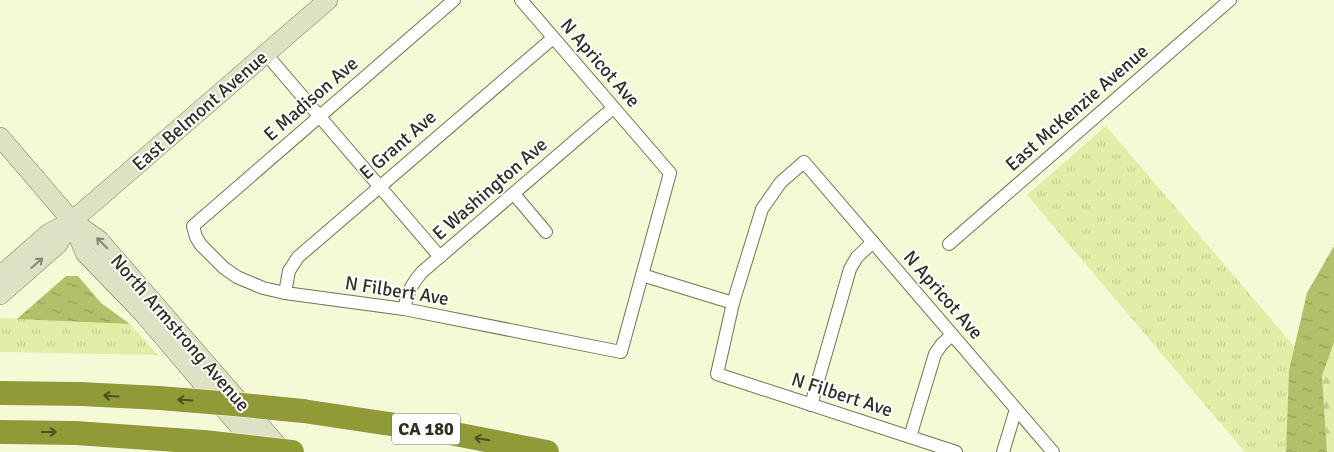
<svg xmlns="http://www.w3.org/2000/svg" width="1334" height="452" font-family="Signika,sans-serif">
<defs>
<pattern id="grass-tufts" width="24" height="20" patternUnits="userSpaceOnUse" patternTransform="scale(1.25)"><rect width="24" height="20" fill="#e2eda8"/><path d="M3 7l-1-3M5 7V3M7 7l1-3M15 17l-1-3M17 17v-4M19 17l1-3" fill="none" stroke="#c2cc90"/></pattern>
<pattern id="forest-firs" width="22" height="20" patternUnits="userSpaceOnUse" patternTransform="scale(1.25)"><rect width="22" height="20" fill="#e2eda8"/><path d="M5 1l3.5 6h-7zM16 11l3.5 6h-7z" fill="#c2cc90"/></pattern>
<pattern id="water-ripples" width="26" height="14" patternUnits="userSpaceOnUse" patternTransform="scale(1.25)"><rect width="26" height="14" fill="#b4bf6a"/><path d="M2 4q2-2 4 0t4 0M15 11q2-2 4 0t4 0" fill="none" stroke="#939c57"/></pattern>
</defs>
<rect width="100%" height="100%" fill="#f4fad5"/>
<g fill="url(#grass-tufts)">
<polygon points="1106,126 1294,346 1289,370 1286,452 1245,452 1027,195"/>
<polygon points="0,318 130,324 158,355 0,352"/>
</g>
<polygon fill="url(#forest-firs)" points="1334,342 1334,452 1327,452 1322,376"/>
<g fill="url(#water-ripples)">
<polygon points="1334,246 1334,342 1322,376 1327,452 1286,452 1289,370 1307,293"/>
<polygon points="66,276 78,276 101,303 130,324 17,319"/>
</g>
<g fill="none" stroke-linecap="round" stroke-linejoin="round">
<defs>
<g id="street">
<polyline points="454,0 193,226 196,237 201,245 224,268 237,277 263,288 285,293 404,309 621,352 670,173 521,0"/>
<polyline points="266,54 440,257"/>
<polyline points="514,194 546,232"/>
<polyline points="949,244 1230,0"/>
<polyline points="642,275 733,303"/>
<polyline points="285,293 289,271 298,257 553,38"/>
<path d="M404,309C408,292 411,285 422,272L613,108"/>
<polyline points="811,405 850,269 857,257 873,242"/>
<polyline points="910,437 935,354 942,344 952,335"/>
<polyline points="956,452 717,374 733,303 762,209 781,182 804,162 1053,452"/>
<polyline points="1003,452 1016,409"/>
</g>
<g id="secondary">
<polyline points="0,137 72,221 99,240 283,452"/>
<polyline points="72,221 85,253 143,313 261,452"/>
<polyline points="0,276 49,233 72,221 328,0"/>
<polyline points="0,295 58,244 72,222"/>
</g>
<g id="highway">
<polyline points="0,393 81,394 159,398"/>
<polyline points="303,411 450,433 547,452"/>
<polyline points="0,432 76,433 204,442"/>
</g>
</defs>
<use href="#street" stroke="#6f7454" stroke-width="14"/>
<use href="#secondary" stroke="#6f7454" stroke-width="20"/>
<use href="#highway" stroke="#fff" stroke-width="25"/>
<use href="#street" stroke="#fff" stroke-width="12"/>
<use href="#secondary" stroke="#dee1c3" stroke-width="19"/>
<use href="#highway" stroke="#909b38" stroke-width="24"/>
<defs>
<g id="highway-bridge">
<polyline points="159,398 233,404 303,411"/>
<polyline points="204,442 292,452"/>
</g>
</defs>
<use href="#highway-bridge" stroke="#fff" stroke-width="25" stroke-linecap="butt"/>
<use href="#highway-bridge" stroke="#909b38" stroke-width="24"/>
</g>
<defs><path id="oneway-shaft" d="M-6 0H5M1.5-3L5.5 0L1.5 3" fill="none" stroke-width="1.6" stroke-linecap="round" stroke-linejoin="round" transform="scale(1.25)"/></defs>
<g stroke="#868873">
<use href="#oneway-shaft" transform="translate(102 243) rotate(-135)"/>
<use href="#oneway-shaft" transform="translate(37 263) rotate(-41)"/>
</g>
<g stroke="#4b5029">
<use href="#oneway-shaft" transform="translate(111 396) rotate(-177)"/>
<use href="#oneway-shaft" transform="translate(185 400) rotate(-176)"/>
<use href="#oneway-shaft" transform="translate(49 432)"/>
<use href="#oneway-shaft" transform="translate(482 439) rotate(-170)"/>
</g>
<g text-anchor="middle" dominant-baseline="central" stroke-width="4" stroke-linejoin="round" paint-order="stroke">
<rect fill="#fff" stroke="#6d6e65" stroke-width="1" x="392" y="413.5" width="68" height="31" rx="4"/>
<g font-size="18" font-weight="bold" fill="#2e3023">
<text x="426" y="429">CA 180</text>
</g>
<g font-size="19" fill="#2e3023" stroke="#fff">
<text transform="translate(600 63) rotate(49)">N Apricot Ave</text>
<text transform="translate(311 99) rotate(-41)">E Madison Ave</text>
<text transform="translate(1077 108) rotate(-41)">East McKenzie Avenue</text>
<text transform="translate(200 111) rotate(-41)">East Belmont Avenue</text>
<text transform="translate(398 145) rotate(-41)">E Grant Ave</text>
<text transform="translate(490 189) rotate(-41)">E Washington Ave</text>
<text transform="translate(397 291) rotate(9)">N Filbert Ave</text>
<text transform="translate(943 295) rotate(49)">N Apricot Ave</text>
<text transform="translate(180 333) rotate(49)">North Armstrong Avenue</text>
<text transform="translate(842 395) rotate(18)">N Filbert Ave</text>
</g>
</g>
</svg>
